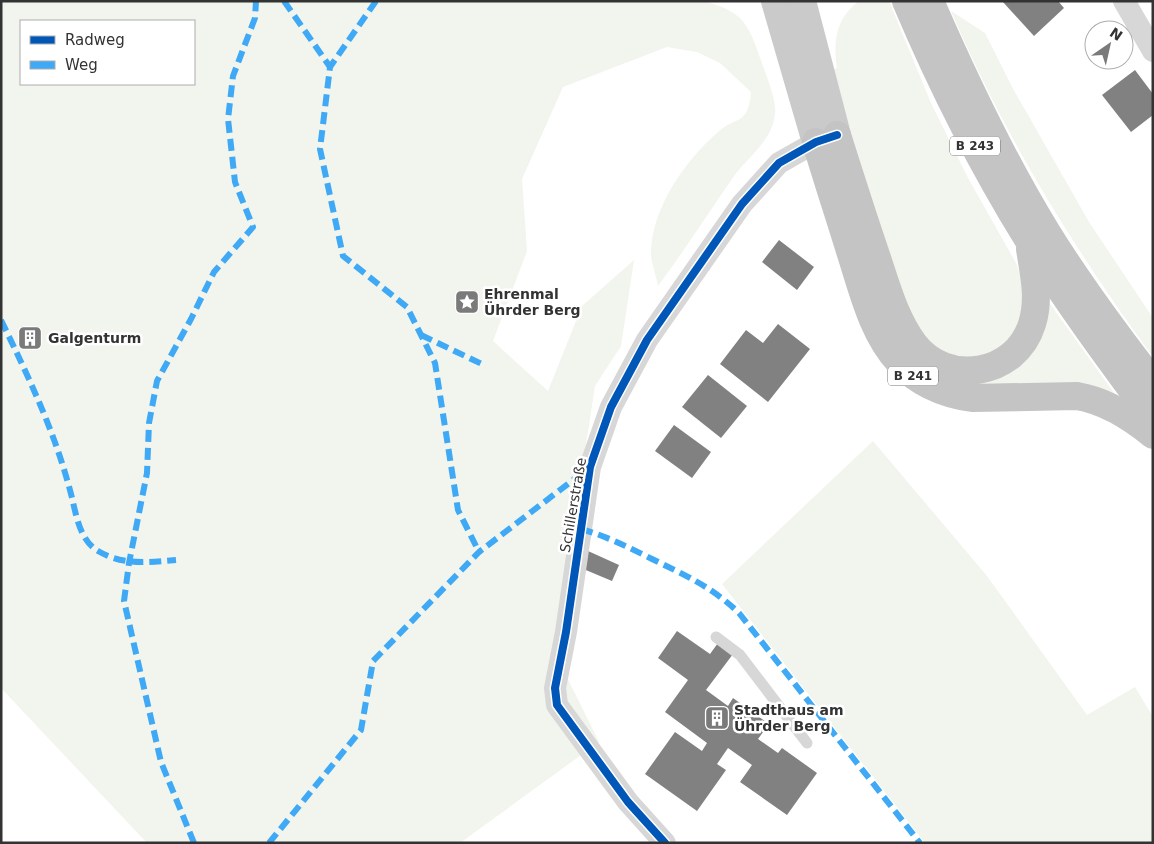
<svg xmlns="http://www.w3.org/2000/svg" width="1154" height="844" font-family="'DejaVu Sans',sans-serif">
<rect width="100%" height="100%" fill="#fff"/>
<g fill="#f1f5ed" fill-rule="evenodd">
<path d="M1,1H703C739,11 747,19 759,55C764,70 777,99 775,114C772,142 747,157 732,179C707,215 684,251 658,286C656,275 651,263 651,252C652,208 685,161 717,133C736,115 748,127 751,92L720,63L697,52L667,47L563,87L522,179L527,251L493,341L548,391L582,306L634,260L621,346L595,386L554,651L599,742L460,843H147L1,688ZM21,21H194V84H21Z"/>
<path d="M859,1H889L931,103L968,178L1016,263L1021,277L1025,302L1017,333L986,360L936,352L911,319L831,70L837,68C833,41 836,18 859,1Z"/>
<path d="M951,11L985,33L1012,87L1089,222L1153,318V357C1073,248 1004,135 951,11Z"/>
<polygon points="1048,301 1119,400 986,389 940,382 884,308 965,380"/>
<polygon points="873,441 987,576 1087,715 1135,687 1153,717 1153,843 925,843 722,584"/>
</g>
<g fill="#818181">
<polygon points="1002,1 1058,1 1064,8 1034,36"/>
<polygon points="1135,70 1153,94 1153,115 1131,132 1102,95"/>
<polygon points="779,240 814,267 797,290 762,262"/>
<polygon points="778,324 810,349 768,402 720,364 746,330 763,343"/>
<circle cx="30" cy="339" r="9"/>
<polygon points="708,375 747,406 721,438 682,407"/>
<polygon points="674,425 711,452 692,478 655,451"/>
<polygon points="588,551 619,565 612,581 581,568"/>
<polygon points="677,631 710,654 718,643 733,654 706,690 728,706 733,698 769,724 758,739 778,753 782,748 817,773 787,815 740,782 752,765 728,748 717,764 726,770 697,811 645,774 675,732 702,751 707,743 665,712 688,680 658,658"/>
</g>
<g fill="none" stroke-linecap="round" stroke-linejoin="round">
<polyline stroke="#d7d7d7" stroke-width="11" points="716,637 740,655 807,743"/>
<g stroke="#d7d7d7" stroke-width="22">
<polyline points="1124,1 1153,51"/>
<polyline points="665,843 628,802 557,705 555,688 566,632 590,467 611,407 647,340 742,204 779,163 816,142 832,137"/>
</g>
<g stroke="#cacaca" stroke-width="28">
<polyline points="775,1 816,142"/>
<polyline points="802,1 837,135"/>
</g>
<g stroke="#c4c4c4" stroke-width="28">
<path d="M906,1C941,84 982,165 1029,241C1067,302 1110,360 1153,418"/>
<path d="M930,1C964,79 1001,158 1046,231C1078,283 1115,333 1153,382"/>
<path d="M837,135C850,176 863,217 877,258C887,288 895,318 914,344C947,387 1016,376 1032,324C1040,299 1034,275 1030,249"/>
<path d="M816,142C827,179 839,215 850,251C862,288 872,333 899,362C919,384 943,394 972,398L1077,396C1106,401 1130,416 1153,435"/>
</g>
<g stroke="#3fa9f5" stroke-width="6" stroke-dasharray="12 6" stroke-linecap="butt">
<polyline points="284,1 330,67"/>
<polyline points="376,1 330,67 320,149 343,256 407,307 435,363 458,510 479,552"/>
<path d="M1,320C29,378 55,432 71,494C76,513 79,540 98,551C124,566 148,562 176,560"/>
<polyline points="421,335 486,366"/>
<path d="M581,529C606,536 628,547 652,559C685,575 712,587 739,613L920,843"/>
<polyline points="194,843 161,762 124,601 129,563 147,473 149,423 157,381 191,319 214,272 253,227 235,182 228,119 233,76 255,18 256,1"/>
<polyline points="269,843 361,730 373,661 479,552 590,467"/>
</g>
<defs>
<polyline id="cycleway" points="665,843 628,802 557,705 555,688 566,632 590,467 611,407 647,340 742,204 779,163 816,142 837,135"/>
</defs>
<use href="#cycleway" stroke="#fff" stroke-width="11"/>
<use href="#cycleway" stroke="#0057b8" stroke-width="8"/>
</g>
<defs>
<symbol id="sight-square" viewBox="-11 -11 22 22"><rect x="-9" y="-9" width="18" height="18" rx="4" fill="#7a7a7a" stroke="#fff"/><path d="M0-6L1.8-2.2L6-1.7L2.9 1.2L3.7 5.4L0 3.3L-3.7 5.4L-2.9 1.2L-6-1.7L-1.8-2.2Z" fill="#fff"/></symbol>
<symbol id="building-square" viewBox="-11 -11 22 22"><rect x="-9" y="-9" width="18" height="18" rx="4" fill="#7a7a7a" stroke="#fff"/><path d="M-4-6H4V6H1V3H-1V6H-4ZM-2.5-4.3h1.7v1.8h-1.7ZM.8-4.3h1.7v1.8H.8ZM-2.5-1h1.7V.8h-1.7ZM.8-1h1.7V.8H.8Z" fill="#fff"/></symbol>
</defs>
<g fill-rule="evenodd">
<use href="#sight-square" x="453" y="288" width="28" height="28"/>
<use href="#building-square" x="16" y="324" width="28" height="28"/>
<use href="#building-square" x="703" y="704" width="28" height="28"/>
</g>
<g text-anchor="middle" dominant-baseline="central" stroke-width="5" stroke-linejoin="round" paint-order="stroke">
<g fill="#fff" stroke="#707070" stroke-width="1">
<rect x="950" y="136.5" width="50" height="19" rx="4"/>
<rect x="888" y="366.5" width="50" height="19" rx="4"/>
</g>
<g font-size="12" font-weight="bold" fill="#333">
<text x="975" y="146">B 243</text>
<text x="913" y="376">B 241</text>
</g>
<g font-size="14" font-weight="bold" fill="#333" stroke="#fff" text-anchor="start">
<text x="484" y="294">Ehrenmal<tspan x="484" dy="16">Ührder Berg</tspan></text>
<text x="48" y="338">Galgenturm</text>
<text x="734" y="710">Stadthaus am<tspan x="734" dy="16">Ührder Berg</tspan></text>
</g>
<g font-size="14" fill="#333" stroke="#fff">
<text transform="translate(573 505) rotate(-80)">Schillerstraße</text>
</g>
</g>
<rect width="1154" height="844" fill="none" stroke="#333333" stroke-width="5"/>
<rect x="20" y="20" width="175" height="65" fill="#ffffff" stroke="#adadad"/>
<rect x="30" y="36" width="25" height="8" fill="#0057b8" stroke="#adadad"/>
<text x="65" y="45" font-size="15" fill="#333333">Radweg</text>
<rect x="30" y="61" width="25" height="8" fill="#3fa9f5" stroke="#adadad"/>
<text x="65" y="70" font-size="15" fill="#333333">Weg</text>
<g transform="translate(1109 45) rotate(34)"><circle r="24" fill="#ffffff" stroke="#adadad"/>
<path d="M0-4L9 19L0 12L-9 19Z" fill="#7a7a7a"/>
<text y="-8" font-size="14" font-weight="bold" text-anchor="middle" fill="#333333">N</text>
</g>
</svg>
